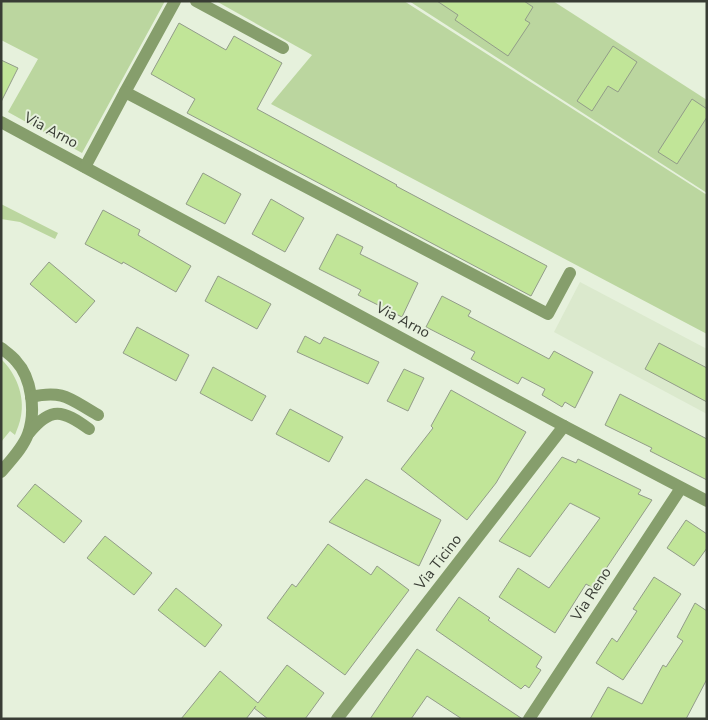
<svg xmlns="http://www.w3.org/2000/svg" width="708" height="720" font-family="'Nunito Sans',sans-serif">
<rect width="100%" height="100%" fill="#e6f1dc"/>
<polygon fill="#dbe9cd" points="580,282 707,349 707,414 554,332"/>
<g fill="#bbd69f">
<polygon points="1,1 165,1 82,153 8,112 38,59 1,40"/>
<polygon points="216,1 404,1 707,195 707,334 271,104 312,55"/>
<polygon points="409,1 553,1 707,100 707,193"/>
<polygon points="1,204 58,233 55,239 20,222 1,219"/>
<path d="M1,359C16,373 25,396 21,416C20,423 17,429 15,435L10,431L1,442Z"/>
</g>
<g fill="#c1e598" stroke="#929c89">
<polygon points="437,1 524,1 533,7 525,20 530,23 508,56 455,20 458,15"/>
<polygon points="179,23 226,50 234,36 282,63 257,109 397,185 396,186 547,266 531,296 187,113 195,99 151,74"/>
<polygon points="613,46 637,62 618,92 608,86 592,111 577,101"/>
<polygon points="1,60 18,68 1,102"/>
<polygon points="692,99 707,109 707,117 677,164 658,152"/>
<polygon points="203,173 241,194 225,224 186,204"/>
<polygon points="271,199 304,218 285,252 252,234"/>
<polygon points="103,210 140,230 138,235 191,266 176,292 123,262 122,264 85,244"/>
<polygon points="337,234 363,247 360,254 418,283 402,317 358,295 361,290 319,269"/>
<polygon points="49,262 95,301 76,323 30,284"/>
<polygon points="218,276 271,304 257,329 205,301"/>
<polygon points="442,296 471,311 468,316 549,359 554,351 593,372 575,408 565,402 562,407 542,395 545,389 522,377 518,384 471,359 475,352 426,327"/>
<polygon points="137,327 189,355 176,381 123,353"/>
<polygon points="305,336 320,344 324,337 379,362 368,384 297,352"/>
<polygon points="659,343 707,368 707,402 645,369"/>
<polygon points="213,367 266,396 252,421 200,393"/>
<polygon points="404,369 424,378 408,411 387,401"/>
<polygon points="451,390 526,432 496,483 467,520 401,469 433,428 431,426"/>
<polygon points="620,394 707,439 707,480 650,451 652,448 605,425"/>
<polygon points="290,409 343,437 329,462 276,434"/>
<polygon points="562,457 576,463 578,459 641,490 638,494 652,500 593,588 586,584 555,633 499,597 518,568 549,588 600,518 570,503 530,557 499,541"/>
<polygon points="366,479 441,520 419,566 329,522"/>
<polygon points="35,484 82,521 64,543 17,506"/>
<polygon points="686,520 707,534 707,548 694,566 667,548"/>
<polygon points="105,536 152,573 134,595 87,558"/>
<polygon points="328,544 371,575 377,566 409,590 345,675 267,618 292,584 296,587"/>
<polygon points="654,577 681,594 623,680 596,663 612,638 617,642 637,611 633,609"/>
<polygon points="176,588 222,625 205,647 158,610"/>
<polygon points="459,597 490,618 488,620 542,657 536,667 541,670 529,688 525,685 521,689 436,630"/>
<polygon points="695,603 707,611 707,679 686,719 590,719 608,687 642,704 663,665 666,667 683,641 677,637"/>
<polygon points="417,649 521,718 521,719 462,719 427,696 411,719 370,719"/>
<polygon points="287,665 324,693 305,719 268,719 254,708 256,706 246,719 181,719 220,671 258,703"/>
</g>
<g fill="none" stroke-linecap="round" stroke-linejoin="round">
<g stroke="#869e6c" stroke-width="12">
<polyline points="196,1 283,48"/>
<polyline points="125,92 175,1"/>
<polyline points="1,122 564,426 707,501"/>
<polyline points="85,167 125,92 548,314 570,273"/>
<path d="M1,348C6,352 12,356 16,361C32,378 36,412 28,434C23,448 10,461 1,472"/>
<path d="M31,397C64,389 71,400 98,415"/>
<path d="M29,433C51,406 63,410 89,429"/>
<polyline points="337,719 564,426"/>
<polyline points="529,719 681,488"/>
</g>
</g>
<g text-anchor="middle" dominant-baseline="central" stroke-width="4" stroke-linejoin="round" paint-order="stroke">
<g font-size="15" fill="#393d35" stroke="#e6f1dc">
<text transform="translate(51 130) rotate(28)">Via Arno</text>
<text transform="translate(403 320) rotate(28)">Via Arno</text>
<text transform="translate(438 562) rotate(-52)">Via Ticino</text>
<text transform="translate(591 594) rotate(-57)">Via Reno</text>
</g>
</g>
<rect width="708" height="720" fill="none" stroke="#393d35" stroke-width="5"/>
</svg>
